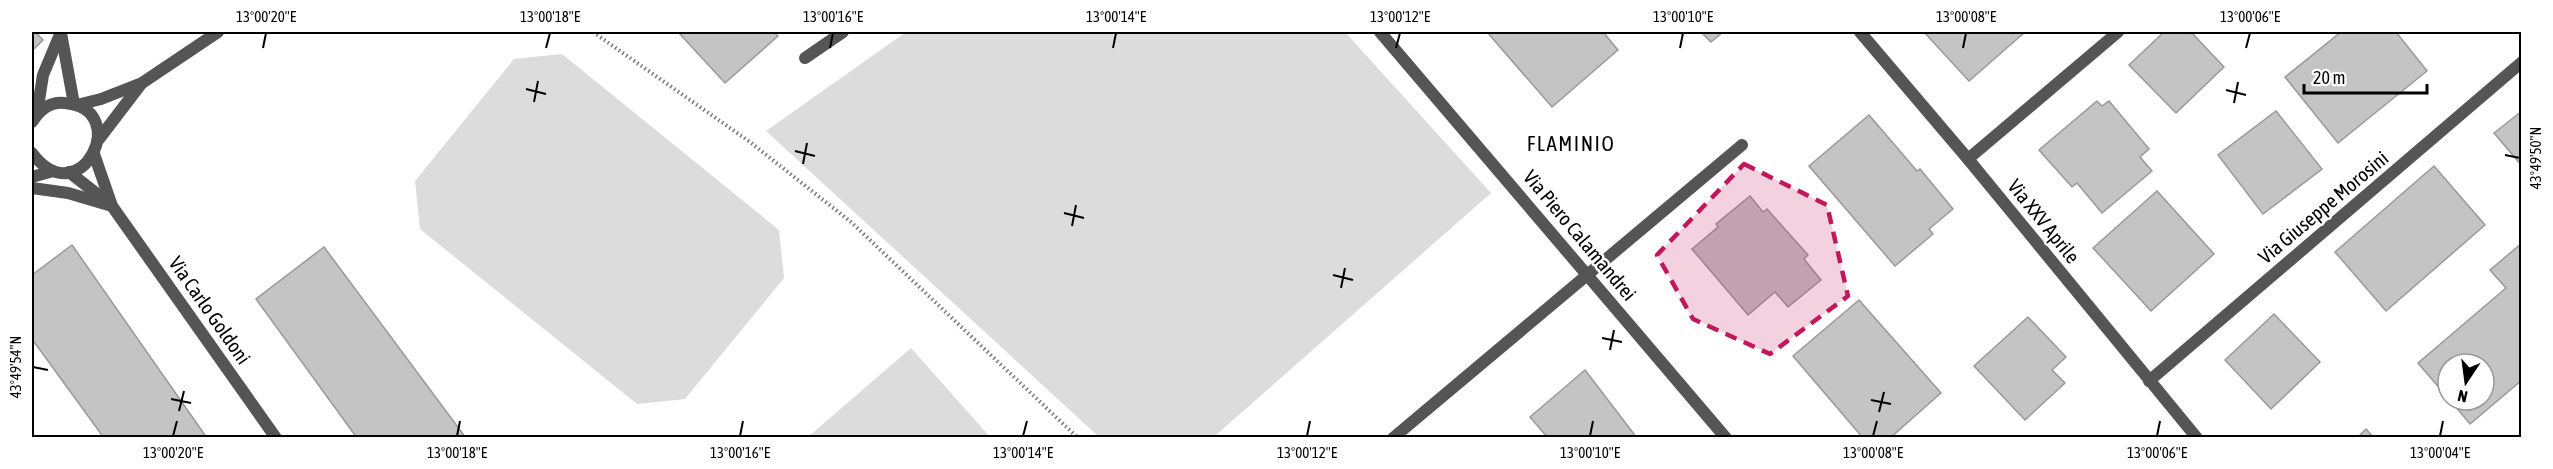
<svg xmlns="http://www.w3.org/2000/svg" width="2553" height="469" font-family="'Asap Condensed',sans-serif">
<rect width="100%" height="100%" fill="#fff"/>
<g fill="#dcdcdc">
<polygon points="906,32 1345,32 1491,193 1216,435 1218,437 1099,437 766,131"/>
<polygon points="562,54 779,230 784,278 685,399 637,404 420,229 415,181 514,59"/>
<polygon points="911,348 990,437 808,437"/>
</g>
<g fill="#c4c4c4" stroke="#999" stroke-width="1.5">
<polygon points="32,32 35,32 43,40 32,51"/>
<polygon points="678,32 774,32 778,36 725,83"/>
<polygon points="1487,32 1603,32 1618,50 1552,107"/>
<polygon points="1701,32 1723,32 1711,42"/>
<polygon points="1924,32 2025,32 1969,81"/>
<polygon points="2164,32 2191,32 2224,67 2176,113 2129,65"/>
<polygon points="2341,32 2396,32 2427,71 2338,143 2285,77"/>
<polygon points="2097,101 2102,106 2109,101 2149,149 2140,157 2152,171 2102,213 2077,183 2072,187 2039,150"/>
<polygon points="2276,111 2322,169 2263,214 2218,155"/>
<polygon points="2522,111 2522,166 2494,133"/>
<polygon points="1869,115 1917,171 1920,169 1953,209 1929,229 1933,234 1895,266 1809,166"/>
<polygon points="2434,166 2485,225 2386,311 2335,252"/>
<polygon points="2157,191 2214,254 2151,311 2093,248"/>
<polygon points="1750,196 1763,212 1767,209 1808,255 1804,259 1821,280 1788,307 1775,292 1748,315 1692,249 1718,227 1716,224"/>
<polygon points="2522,243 2522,380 2470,424 2450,400 2484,400 2484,364 2448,364 2448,398 2418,363 2506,288 2490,270"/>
<polygon points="72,245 207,438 104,438 32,339 32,275"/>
<polygon points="324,247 466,438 357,438 256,299"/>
<polygon points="1859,300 1941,393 1890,438 1863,438 1793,356"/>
<polygon points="2274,314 2320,362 2271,409 2225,360"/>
<polygon points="2028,317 2066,357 2052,370 2065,383 2025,420 1974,366"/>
<polygon points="1585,370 1637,438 1548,438 1530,417"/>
<polygon points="2366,429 2374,438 2357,438"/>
</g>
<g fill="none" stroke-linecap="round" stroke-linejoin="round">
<polyline stroke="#777" stroke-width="4" stroke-dasharray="1.5 3" stroke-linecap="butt" points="593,32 750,142 851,222 1078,438"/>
<g stroke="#555" stroke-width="12">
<polyline points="1380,32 1726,438"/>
<polyline points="1860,32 1968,159 2197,438"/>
<polyline points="61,33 74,104"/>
<polyline points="805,58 843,32"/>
<polyline points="37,113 43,75 61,32"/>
<polyline points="94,154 112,206 276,438"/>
<polyline points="1968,159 2118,32"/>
<polyline points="69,172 106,201"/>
<polyline points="32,188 68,193 112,206"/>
<polyline points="2149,381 2522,62"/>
<polyline points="1393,438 1742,145"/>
</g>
<g stroke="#555" stroke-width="12">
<polyline points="77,105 101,99 142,83 218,32"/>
<path d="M32,122C39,111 50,101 65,103C134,109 80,217 32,153"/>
<polyline points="99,139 141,84"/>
<polyline points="32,177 53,171"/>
</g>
</g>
<path fill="#c2185b" fill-opacity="0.2" stroke="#c2185b" stroke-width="4.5" stroke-dasharray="12 8" stroke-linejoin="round" d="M1744,164L1827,205L1848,296L1770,354L1693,319L1657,255Z"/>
<path fill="none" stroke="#000" stroke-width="2" d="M263,48L266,33M546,48L550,33M830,48L833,33M1113,48L1116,33M1396,48L1400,33M1680,48L1683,33M1963,48L1966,33M2246,48L2250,33M526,89L546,94M2226,90L2246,95M534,102L538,81M2234,103L2238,82M795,151L815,156M2505,155L2520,158M803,164L807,143M1064,213L1084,218M1072,226L1076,205M1333,275L1353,280M1341,288L1345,268M1602,338L1622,342M1610,350L1614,330M33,367L48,370M171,399L191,403M1871,400L1891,404M179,411L184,391M1879,412L1884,392M173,436L177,421M457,436L460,421M740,436L743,421M1023,436L1027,421M1307,436L1310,421M1590,436L1593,421M1873,436L1877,421M2157,436L2160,421M2440,436L2443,421"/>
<g text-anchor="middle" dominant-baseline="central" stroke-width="5" stroke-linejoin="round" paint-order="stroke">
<g font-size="20" fill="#000" stroke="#fff">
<text transform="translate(2323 207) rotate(-40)">Via Giuseppe Morosini</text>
<text transform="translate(2044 221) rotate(51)">Via XXV Aprile</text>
<text transform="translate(1580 235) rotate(50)">Via Piero Calamandrei</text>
<text transform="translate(210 310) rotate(55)">Via Carlo Goldoni</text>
</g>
<g font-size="21" letter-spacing="1.5" fill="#000" stroke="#fff">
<text x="1571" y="143">FLAMINIO</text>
</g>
</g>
<rect width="2553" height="469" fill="none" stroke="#ffffff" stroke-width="66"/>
<g transform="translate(2466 382) rotate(193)"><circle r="28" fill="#ffffff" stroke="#999999" stroke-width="1.5"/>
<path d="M0-4.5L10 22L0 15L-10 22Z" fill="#000000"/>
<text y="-9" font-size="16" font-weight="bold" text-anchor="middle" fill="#000000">N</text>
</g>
<path d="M2304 84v9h123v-9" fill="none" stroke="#000000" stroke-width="3"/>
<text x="2313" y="84" font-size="18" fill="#000000" stroke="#ffffff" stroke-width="4.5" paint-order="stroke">20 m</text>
<rect x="33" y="33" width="2487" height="403" fill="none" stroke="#000" stroke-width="2"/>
<g font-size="15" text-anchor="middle" fill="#000">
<text x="266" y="22">13°00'20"E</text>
<text x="550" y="22">13°00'18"E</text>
<text x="833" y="22">13°00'16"E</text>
<text x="1116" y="22">13°00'14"E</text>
<text x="1400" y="22">13°00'12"E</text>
<text x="1683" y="22">13°00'10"E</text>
<text x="1966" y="22">13°00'08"E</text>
<text x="2250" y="22">13°00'06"E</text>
<text transform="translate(2536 158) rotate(-90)" y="5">43°49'50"N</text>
<text transform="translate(16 367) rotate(-90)" y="5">43°49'54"N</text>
<text x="173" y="458">13°00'20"E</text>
<text x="457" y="458">13°00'18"E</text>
<text x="740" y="458">13°00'16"E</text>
<text x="1023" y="458">13°00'14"E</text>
<text x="1307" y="458">13°00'12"E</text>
<text x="1590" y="458">13°00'10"E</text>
<text x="1873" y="458">13°00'08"E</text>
<text x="2157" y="458">13°00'06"E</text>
<text x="2440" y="458">13°00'04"E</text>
</g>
</svg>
